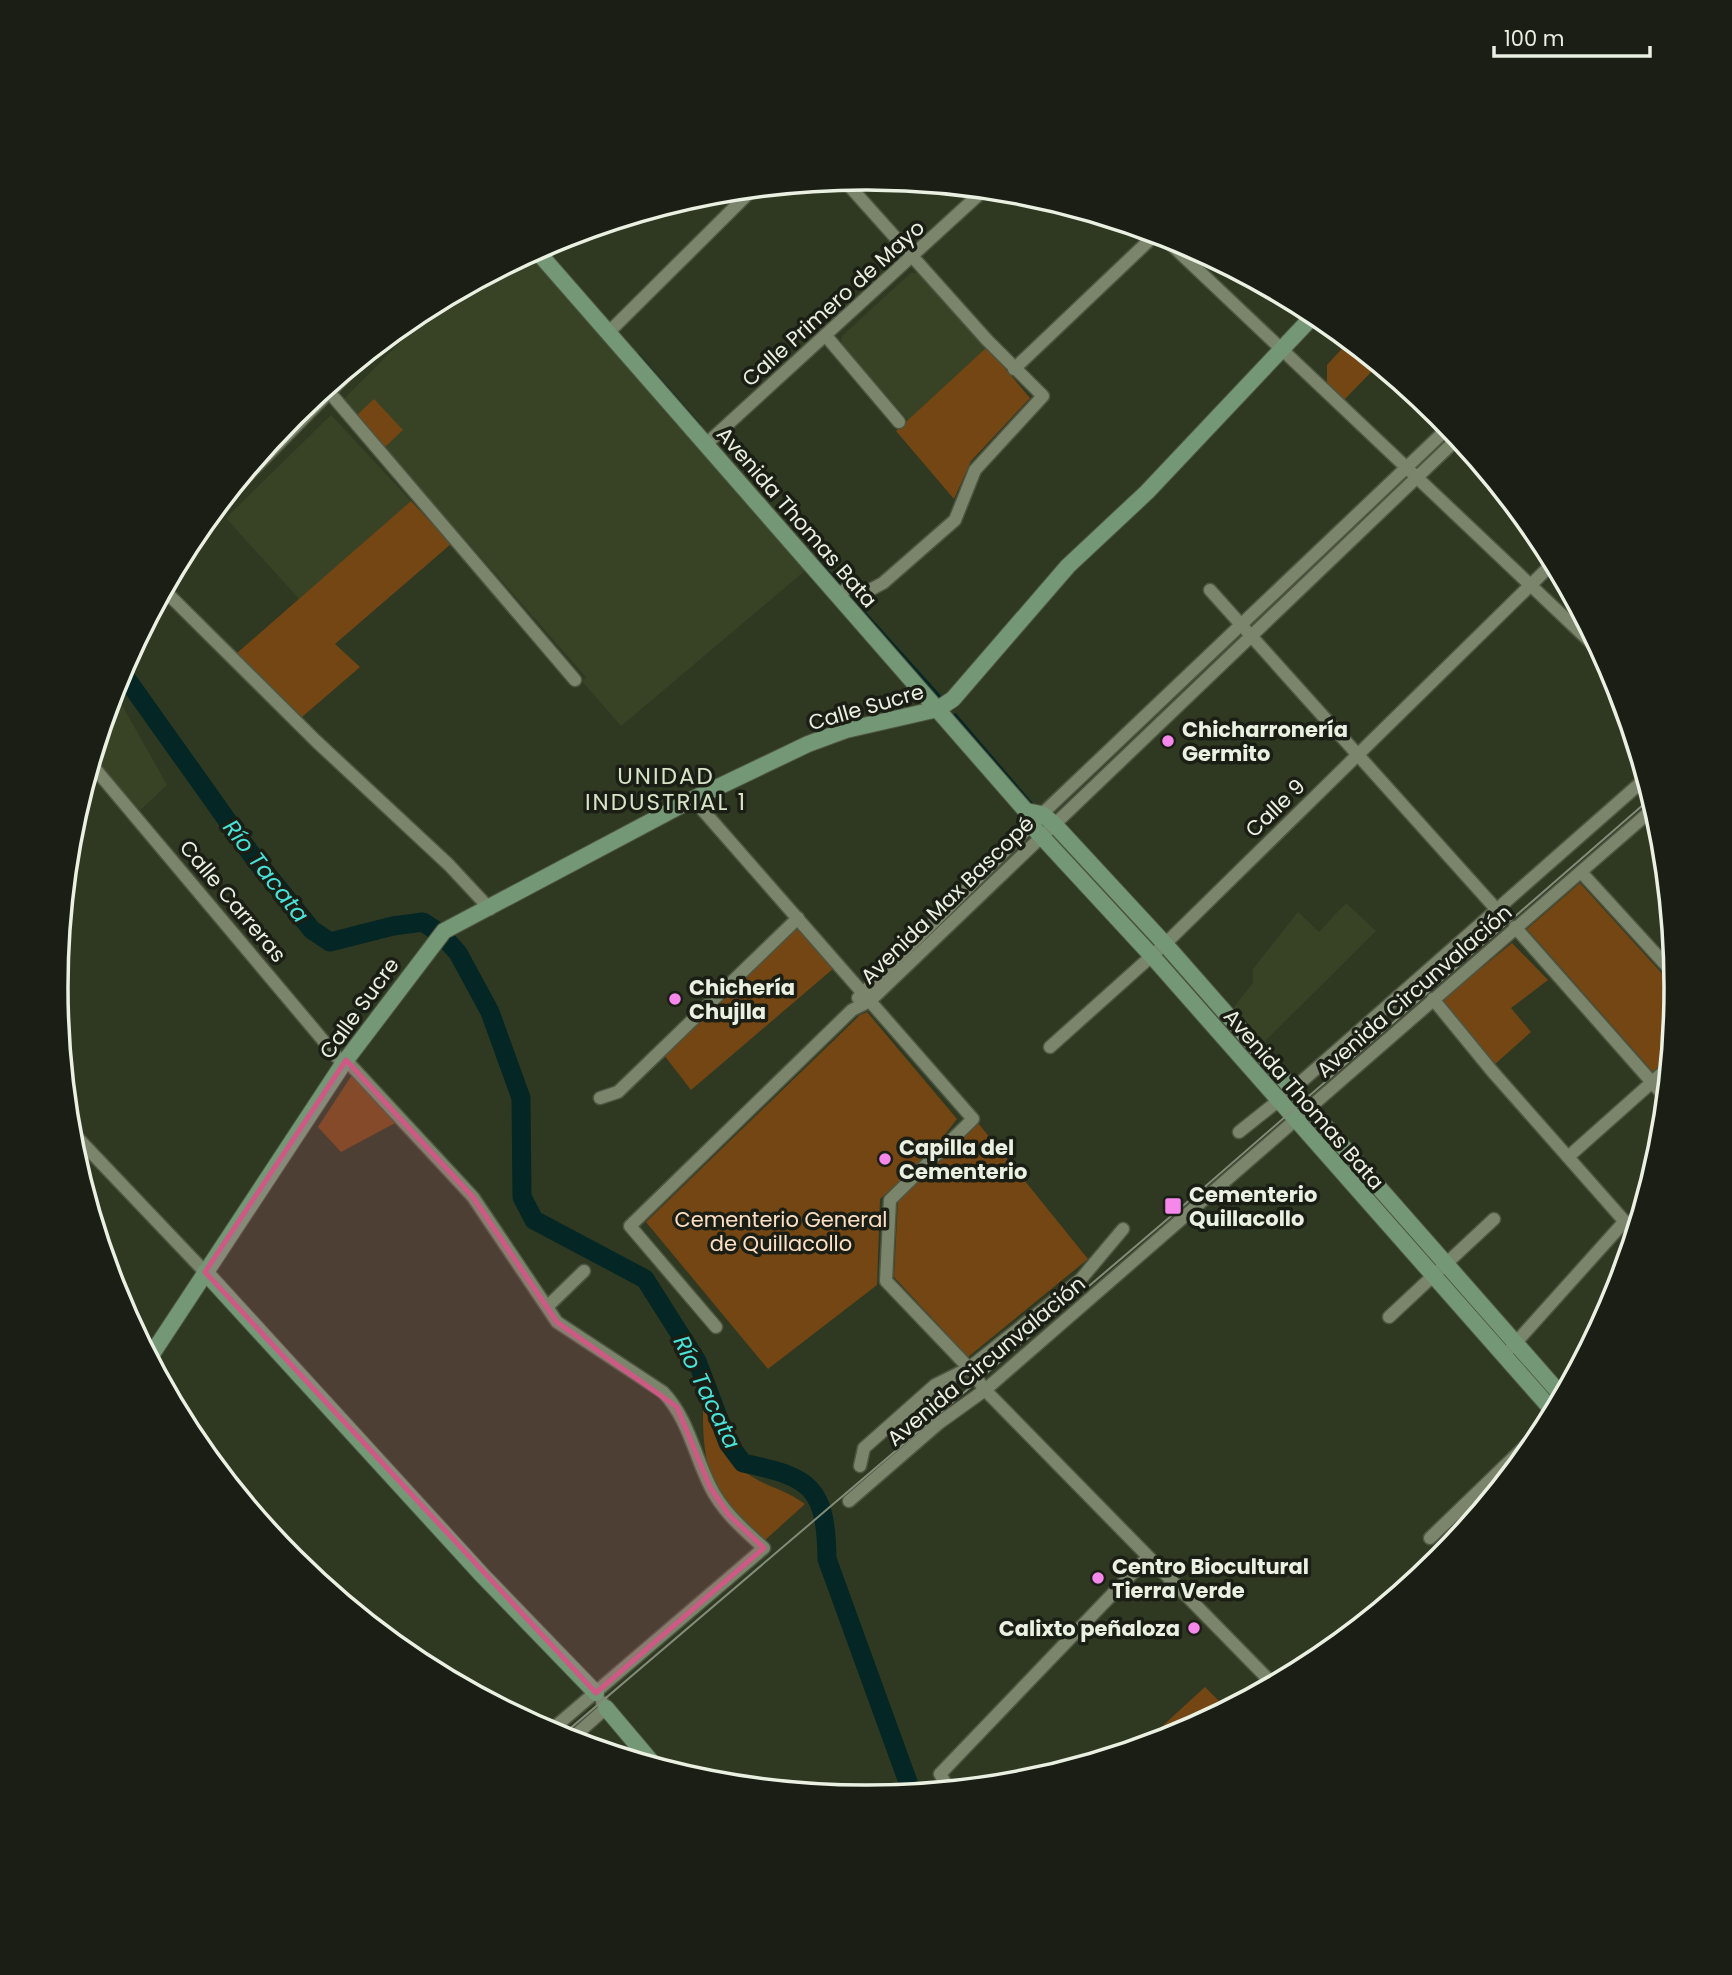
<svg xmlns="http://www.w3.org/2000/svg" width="1732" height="1975" font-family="Poppins,sans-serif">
<rect width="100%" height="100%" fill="#2f3922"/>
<g fill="#384326">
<polygon points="530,253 807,569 621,726 582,681 586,677 343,400 441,301"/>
<polygon points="911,273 920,273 987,347 908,420 841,344 842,336"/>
<polygon points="331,415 411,501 300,600 226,518"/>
<polygon points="114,691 167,785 140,810 93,757"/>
<polygon points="1346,903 1376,931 1264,1042 1234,1007 1253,983 1253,969 1298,912 1319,932"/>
</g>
<g fill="#734614">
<polygon points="1349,341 1378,365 1343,401 1327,382 1327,365"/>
<polygon points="987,347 1030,398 971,461 954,499 896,431"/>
<polygon points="374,399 403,430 385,447 357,415"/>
<polygon points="411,501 451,544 335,644 360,667 302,717 237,653"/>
<polygon points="1580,883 1676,989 1669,1057 1653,1072 1527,929"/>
<polygon points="797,927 834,968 691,1090 664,1055"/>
<polygon points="1512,943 1548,980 1511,1008 1531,1032 1494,1065 1441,1001"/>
<polygon points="867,1012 957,1119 928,1156 880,1199 877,1285 768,1369 646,1222 860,1015"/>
<polygon points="352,1075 397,1122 341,1152 318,1127"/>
<polygon points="978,1123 1088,1259 968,1357 894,1277 898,1200"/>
<path d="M703,1403C716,1432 726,1463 756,1479C774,1489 786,1490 805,1504L763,1542C712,1493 702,1474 703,1403Z"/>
<polygon points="1205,1687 1227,1709 1176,1736 1159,1741 1156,1738 1157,1731"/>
</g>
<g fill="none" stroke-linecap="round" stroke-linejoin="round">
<g stroke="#042624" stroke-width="3.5">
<polyline points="638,355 699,425"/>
<polyline points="817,560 840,585"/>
<polyline points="849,596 939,696"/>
<polyline points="955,715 1033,806"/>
<polyline points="1174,966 1274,1081"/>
</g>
<path stroke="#042624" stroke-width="19" d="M121,671L254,858L312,930L330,942L393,926L423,922L441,934L458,953L490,1012L521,1098L522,1197L534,1220L645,1279L697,1361L728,1443L743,1463C811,1477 826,1487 827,1559L912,1793"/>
<defs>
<g id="street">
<polyline points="1160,234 1600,651"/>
<polyline points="608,333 753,189"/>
<polyline points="826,336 899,422"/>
<polyline points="1014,369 1157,233"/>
<polyline points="330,393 575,680"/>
<polyline points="705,445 985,189"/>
<polyline points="223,500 367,354"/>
<polyline points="164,590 316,741 449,865 490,909"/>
<polyline points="1210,590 1497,910"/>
<polyline points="839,595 850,586 868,591 883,583 955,520 975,470 1043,396 987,340 844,180"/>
<polyline points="91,764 343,1064"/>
<polyline points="693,799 973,1119 890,1200 886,1281 969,1368 985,1390 1273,1684"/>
<polyline points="1581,872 1675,975"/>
<polyline points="1515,927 1665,1097"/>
<polyline points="858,998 1042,814 1449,427"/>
<polyline points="1433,999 1492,1071 1634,1232"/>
<polyline points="1050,1047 1165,944 1553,563"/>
<path d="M346,1060L473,1197L557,1322L663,1392C688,1418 694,1454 710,1486C722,1511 743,1529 764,1548L549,1732"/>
<polyline points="600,1098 618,1092 798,918"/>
<polyline points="70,1130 205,1272"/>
<polyline points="1239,1132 1293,1089 1645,779"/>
<polyline points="1568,1157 1668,1068"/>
<polyline points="548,1306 584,1271"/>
<polyline points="1389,1317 1494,1219"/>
<polyline points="716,1327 630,1226 852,1010 870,1001 1458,438"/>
<polyline points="1511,1348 1625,1221"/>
<polyline points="860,1466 864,1448 935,1385 969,1368 1081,1279 1123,1229"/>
<polyline points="849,1501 939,1423 985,1390 1654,808"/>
<polyline points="1430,1538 1545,1427"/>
<polyline points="570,1740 606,1708 602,1702"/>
<polyline points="949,1789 940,1774 1147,1558"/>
</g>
<g id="secondary">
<polyline points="536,250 1026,811 1031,825 1152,956 1553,1411"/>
<polyline points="1026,811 1042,814 1054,824 1165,944 1562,1396"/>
<polyline points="205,1272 482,1575 596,1693"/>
<polyline points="150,1357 343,1064 444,931 693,799 808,744 846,730 938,709 953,699 1068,566 1147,492 1315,314"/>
<polyline points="606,1708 655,1766"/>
</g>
</defs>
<use href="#street" stroke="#4e5642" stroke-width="15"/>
<use href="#secondary" stroke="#4e5642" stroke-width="18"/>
<use href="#street" stroke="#7a856b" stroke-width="12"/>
<use href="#secondary" stroke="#749876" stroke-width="16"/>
<polyline stroke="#838c79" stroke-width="2" points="560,1737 1177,1211 1651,798"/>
</g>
<path fill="#ce5984" fill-opacity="0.2" stroke="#ce5984" stroke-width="5" stroke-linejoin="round" d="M346,1060L473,1197L557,1322L677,1407L710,1487L729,1515L764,1548L596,1693L205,1272Z"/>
<g fill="#f688ec" stroke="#1a1e14" stroke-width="2.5">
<circle cx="1168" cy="741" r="7"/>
<circle cx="675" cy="999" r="7"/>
<circle cx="885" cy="1159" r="7"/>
<rect x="1164" y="1197" width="18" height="18" rx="3.5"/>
<circle cx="1098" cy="1578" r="7"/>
<circle cx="1194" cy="1628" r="7"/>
</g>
<g text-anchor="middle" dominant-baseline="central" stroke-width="7" stroke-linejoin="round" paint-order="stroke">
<g font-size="21" fill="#eaf0e2" stroke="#1a1e14">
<text transform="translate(833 303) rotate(-42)">Calle Primero de Mayo</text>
<text transform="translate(797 517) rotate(49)">Avenida Thomas Bata</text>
<text transform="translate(866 707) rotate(-16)">Calle Sucre</text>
<text transform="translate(1275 808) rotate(-44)">Calle 9</text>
<text transform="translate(947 900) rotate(-44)">Avenida Max Bascopé</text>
<text transform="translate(233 901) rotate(50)">Calle Carreras</text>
<text transform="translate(1414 991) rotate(-41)">Avenida Circunvalación</text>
<text transform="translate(359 1008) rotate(-54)">Calle Sucre</text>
<text transform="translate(1304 1099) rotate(49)">Avenida Thomas Bata</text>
<text transform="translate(986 1361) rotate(-40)">Avenida Circunvalación</text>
</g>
<g font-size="21" font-weight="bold" fill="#eaf0e2" stroke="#1a1e14" text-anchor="start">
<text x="1182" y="729">Chicharronería<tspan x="1182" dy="24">Germito</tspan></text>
<text x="689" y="987">Chichería<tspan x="689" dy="24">Chujlla</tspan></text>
<text x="899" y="1147">Capilla del<tspan x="899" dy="24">Cementerio</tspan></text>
<text x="1189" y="1194">Cementerio<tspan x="1189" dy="24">Quillacollo</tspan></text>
<text x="1112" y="1566">Centro Biocultural<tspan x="1112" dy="24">Tierra Verde</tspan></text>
<text x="1180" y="1628" text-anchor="end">Calixto peñaloza</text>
</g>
<g font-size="21" fill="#fddec2" stroke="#1a1e14">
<text x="781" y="1219">Cementerio General<tspan x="781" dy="24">de Quillacollo</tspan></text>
</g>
<g font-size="23" letter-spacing="2" fill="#d7e3c6" stroke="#1a1e14">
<text x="666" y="776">UNIDAD<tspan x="666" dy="26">INDUSTRIAL 1</tspan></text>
</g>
<g font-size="23" font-style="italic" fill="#48e2d9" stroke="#1a1e14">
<text transform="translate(266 871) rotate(52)">Río Tacata</text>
<text transform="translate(707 1392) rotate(64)">Río Tacata</text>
</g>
</g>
<path d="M0 0H1732V1975H0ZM865 190H867A797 797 0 0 1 1664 987V988A797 797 0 0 1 867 1785H865A797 797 0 0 1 68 988V987A797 797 0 0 1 865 190Z" fill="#1a1e14" fill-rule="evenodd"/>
<path fill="none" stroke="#eaf0e2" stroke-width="3.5" d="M865 190H867A797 797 0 0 1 1664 987V988A797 797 0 0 1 867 1785H865A797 797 0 0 1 68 988V987A797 797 0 0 1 865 190Z"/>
<path d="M1494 46v10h156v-10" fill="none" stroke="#eaf0e2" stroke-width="3.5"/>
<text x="1504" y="46" font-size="21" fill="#eaf0e2" stroke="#1a1e14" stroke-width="5" paint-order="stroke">100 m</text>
</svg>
